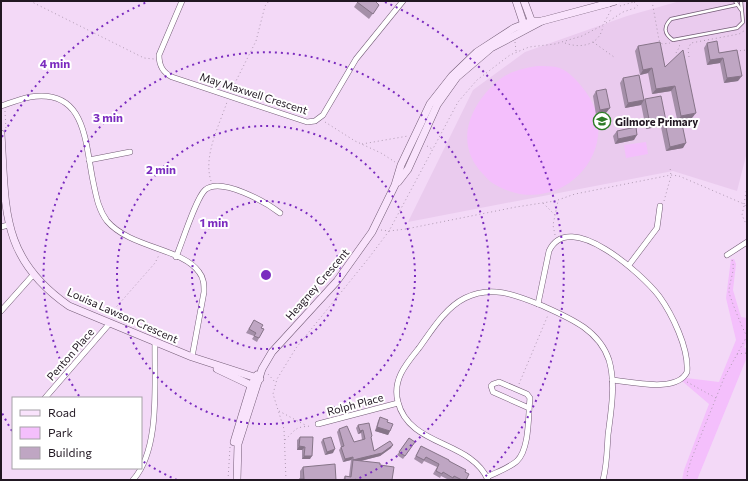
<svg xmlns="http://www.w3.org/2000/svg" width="748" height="481" font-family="Commissioner,sans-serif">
<rect width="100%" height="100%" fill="#f3d9f7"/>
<polygon fill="#eacbee" points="680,1 745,1 747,15 747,152 737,191 673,171 408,222 473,90 525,52 627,16"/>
<g fill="#f4bffc">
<path d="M538,66C544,66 550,66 556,67C566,69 576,79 582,87C631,145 561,224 494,184C490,182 486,177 483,174C453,143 470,104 499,80C510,71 524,68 538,66Z"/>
<polygon points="646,142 648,154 626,158 624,145"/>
<polygon points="731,259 734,259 736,264 733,290 741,317 747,318 747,341 744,347 747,349 747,357 697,480 682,480 684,470 709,404 682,381 686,378 719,382 736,340 726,298"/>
</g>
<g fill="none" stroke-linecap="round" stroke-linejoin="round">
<defs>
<g id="lane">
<polyline points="735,1 741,10"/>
<path d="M736,5L671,19C663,27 664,34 673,40L737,28L743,22L741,1"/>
</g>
<g id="street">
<path d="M182,1L159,55C159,65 162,72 172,77L307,122L315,121L323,115L356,59L403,1"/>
<path d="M1,106C10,103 20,99 30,97C86,88 85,142 93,181C96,195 98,209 107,221C130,248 182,248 199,272C204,278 204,285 204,292L192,357"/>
<polyline points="89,160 130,152"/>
<polyline points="1,227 8,225"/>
<polyline points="727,255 747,242"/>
<path d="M176,257C182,243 196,198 205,190C221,176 267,203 280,213"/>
<polyline points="629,265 657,228 660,206"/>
<path d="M538,304L549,251C569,208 642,274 659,296C672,314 689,348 687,372C677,393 632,382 612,380"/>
<polyline points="1,311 33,275"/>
<polyline points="45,398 110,323"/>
<polyline points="318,424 398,403"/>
<path d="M487,477C497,472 509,468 517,461C530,448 528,415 530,398L527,394L499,382L493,384L491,386L493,392L529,408"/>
<path d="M133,480C161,449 154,382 155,341"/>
<path d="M488,480C471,440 409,447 398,402C392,380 406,364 419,348C432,330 445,308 465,298C492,284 518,296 543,306C570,318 599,330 609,360C616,384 611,411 608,435C607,450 607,465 603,480"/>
</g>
<g id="secondary">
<polyline points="516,1 525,28"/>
<polyline points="524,1 533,25"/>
<path d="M1,134C6,209 0,258 69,306L192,357L260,379"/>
<polyline points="398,182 408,169 437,105 457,77 491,48 542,21"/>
<polyline points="217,369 255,387"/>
<polyline points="234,442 251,386 257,375"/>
<polyline points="237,480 238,444 262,369 272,352 337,281 372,232 395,185 401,165 430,104 452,76 477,52 514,28 532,21 542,21 609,3"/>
</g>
</defs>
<use href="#lane" stroke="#735c76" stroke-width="4"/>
<use href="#street" stroke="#735c76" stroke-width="6"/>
<use href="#secondary" stroke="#735c76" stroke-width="8"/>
<g stroke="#af9ab2" stroke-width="1" stroke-dasharray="1 3" stroke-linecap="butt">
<polyline points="30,1 144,58 154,59"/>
<polyline points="652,1 659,40 662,44 670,43"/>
<polyline points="634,2 638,6"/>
<polyline points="620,6 637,1"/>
<polyline points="606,23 623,12 638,7"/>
<polyline points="515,42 516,51"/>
<polyline points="593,42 614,57"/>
<path d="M565,43C581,49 600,45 603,26"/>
<polyline points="736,51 747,50"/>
<polyline points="676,53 680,46 677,44"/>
<polyline points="689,57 688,49 691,43 739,34 747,29"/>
<polyline points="231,91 256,41 265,6 269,1"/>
<polyline points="5,111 6,130"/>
<polyline points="325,122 355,141 381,153 395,162"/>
<polyline points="362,144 408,136"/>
<polyline points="427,146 432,149"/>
<path d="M211,181C203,156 219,126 227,102"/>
<polyline points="664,201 671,176 670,167"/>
<polyline points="543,203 555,215"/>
<polyline points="744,204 747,186"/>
<polyline points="744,206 742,215 747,226"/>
<polyline points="381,230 389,231 406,229 516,207 555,201 575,194 671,175 679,176 744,204 747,208"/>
<polyline points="555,235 553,225 558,201"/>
<polyline points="110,316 111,313 155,263 159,255"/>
<polyline points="737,354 747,353"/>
<polyline points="268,374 275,382"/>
<polyline points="687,382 716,398"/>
<polyline points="519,384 548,315"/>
<polyline points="279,411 305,425"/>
<path d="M285,440C297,428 295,427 312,426"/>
<polyline points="228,480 230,447"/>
<polyline points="286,480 284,429 273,394 277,379 296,348 368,259 389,231 458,102 477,80 510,55 529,47 555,44 582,36 603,25 611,10"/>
<path d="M688,480L687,474L691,460L724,378L747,336C744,333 729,295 729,292C729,281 736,270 732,260"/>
</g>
<use href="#lane" stroke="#fff" stroke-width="2.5"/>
<use href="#street" stroke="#fff" stroke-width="5"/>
<use href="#secondary" stroke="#f9e3fc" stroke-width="7"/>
<defs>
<polyline id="secondary-bridge" points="609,3 616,1"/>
</defs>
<use href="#secondary-bridge" stroke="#735c76" stroke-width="8" stroke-linecap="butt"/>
<use href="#secondary-bridge" stroke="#f9e3fc" stroke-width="7"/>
</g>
<g fill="#a48fa8">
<polygon points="358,1 379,5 369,19 354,7"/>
<polygon points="707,43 719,53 737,50 738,81 724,83 720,63 707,65 704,48"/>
<polygon points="638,46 665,67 692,118 682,120 683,148 666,151 661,127 662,126 646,129 641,104 641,105 625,108 620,83 623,78 644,100 645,99 665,122 677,119 671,91 652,94 648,73 640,75 635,51"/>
<polygon points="596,91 606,113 596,115 593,96"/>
<polygon points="617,131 634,140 615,144 613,136"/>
<polygon points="254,320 261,328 259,338 257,342 252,339 254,336 246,333"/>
<polygon points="380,417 390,431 388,435 375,431 378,421"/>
<polygon points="358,425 371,438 374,451 391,448 380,456 360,461 380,465 392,480 343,480 345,476 349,476 351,460 343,462 339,450 341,447 337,432 339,429 354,442 362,440 361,433 358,434 356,428"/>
<polygon points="300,437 310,459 302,459 302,450 297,450 297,440"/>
<polygon points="409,438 415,442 403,459 397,455"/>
<polygon points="323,439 333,453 325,455 321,442"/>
<polygon points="421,446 449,461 465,472 466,480 454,480 452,479 452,480 449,480 441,476 440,478 433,474 437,467 424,461 422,464 414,459"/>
<polygon points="303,467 336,480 298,480 299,479 300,479 300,471"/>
</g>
<g fill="#867488">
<polygon points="723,58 720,63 707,65 710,60"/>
<polygon points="652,68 648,73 640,75 643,70"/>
<polygon points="742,76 738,81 724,83 727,78"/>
<polygon points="675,86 671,91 652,94 656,89"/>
<polygon points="644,100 641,105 625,108 628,103"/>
<polygon points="610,108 606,113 596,115 600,110"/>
<polygon points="696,113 692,118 677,121 681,116"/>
<polygon points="666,121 662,126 646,129 650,124"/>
<polygon points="637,135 634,140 615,144 618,139"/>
<polygon points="686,143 683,148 666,151 670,147"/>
<polygon points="377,427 390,431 388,435 375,431"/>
<polygon points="363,430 361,433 358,434 360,431"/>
<polygon points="393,445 391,448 380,456 353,463 353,460"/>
<polygon points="299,446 305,447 302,450 297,450"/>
<polygon points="335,449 333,453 325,455 327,452"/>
<polygon points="304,456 312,456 310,459 302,459"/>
<polygon points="353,457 351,460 343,462 345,459"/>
</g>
<g fill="#bfa6c3" stroke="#867488">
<polygon points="358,1 375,1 379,5 373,14 357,2"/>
<polygon points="717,41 719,53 737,50 742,76 727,78 723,58 710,60 707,43"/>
<polygon points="660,42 665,67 683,50 696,113 681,116 675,86 656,89 652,68 643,70 638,46"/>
<polygon points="639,75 644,100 628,103 623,78"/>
<polygon points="606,89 610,108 600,110 596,91"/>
<polygon points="661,96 666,121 650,124 645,99"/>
<polygon points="681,119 686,143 670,147 665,122"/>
<polygon points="636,127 637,135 618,139 617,131"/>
<polygon points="254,320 263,325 261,328 264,329 259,338 254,336 256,333 249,329"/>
<polygon points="380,417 388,420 387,422 393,424 390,431 377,427"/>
<polygon points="369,423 372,436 371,437 374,451 390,441 393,445 382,453 353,460 353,457 345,459 341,447 344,446 339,429 347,426 354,442 365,439 363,430 360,431 358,425"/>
<polygon points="300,437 313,437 312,456 304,456 305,447 299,446"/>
<polygon points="331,437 335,449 327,452 323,439"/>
<polygon points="409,438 415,442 405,456 399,452"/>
<polygon points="421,446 449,460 449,461 466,470 465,472 469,474 466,480 462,480 454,476 453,478 443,472 442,474 436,471 439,464 426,457 424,460 416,456"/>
<polygon points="353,460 380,463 380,465 394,467 392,480 345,480 345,476 351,477"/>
<polygon points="335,464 336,480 299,480 299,479 304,479 303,467"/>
</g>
<g fill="none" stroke="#7b2cbf" stroke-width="2" stroke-dasharray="2 4">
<circle cx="266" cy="275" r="74"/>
<circle cx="266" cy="275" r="149"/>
<path d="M177 480A223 223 0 0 1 141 460M79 396A223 223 0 1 1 355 480"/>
<path d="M12 431A298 298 0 0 1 2 413M2 137A298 298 0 0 1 147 2M385 2A298 298 0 0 1 484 478"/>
</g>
<defs>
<symbol id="school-ring" viewBox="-11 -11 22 22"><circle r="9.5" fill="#fff" stroke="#2d7c26" stroke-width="1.5"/><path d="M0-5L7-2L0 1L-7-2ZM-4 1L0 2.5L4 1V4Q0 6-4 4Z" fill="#2d7c26"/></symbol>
</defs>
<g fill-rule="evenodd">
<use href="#school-ring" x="592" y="111" width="20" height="20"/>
</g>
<g text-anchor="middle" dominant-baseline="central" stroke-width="4" stroke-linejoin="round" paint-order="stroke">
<g font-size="11" fill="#211722" stroke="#fff">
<text transform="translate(254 93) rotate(18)">May Maxwell Crescent</text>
<text transform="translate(317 284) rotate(-49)">Heagney Crescent</text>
<text transform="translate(123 315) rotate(24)">Louisa Lawson Crescent</text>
<text transform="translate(70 354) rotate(-49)">Penton Place</text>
<text transform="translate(355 404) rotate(-15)">Rolph Place</text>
</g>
<g font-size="11" font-weight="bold" fill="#211722" stroke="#fff" text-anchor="start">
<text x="615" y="121">Gilmore Primary</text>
</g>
</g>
<circle cx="266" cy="275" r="6" fill="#7b2cbf" stroke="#fff" stroke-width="2"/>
<g font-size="12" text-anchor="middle" font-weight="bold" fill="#7b2cbf" stroke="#fff" stroke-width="4" stroke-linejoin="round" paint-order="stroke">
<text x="55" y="68">4 min</text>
<text x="108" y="122">3 min</text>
<text x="161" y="174">2 min</text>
<text x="214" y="227">1 min</text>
</g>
<rect width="748" height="481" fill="none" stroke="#211722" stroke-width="4"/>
<rect x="12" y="397" width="130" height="72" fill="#ffffff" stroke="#a6a2a7"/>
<rect x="20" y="410" width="20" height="6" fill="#f9e3fc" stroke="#a6a2a7"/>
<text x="48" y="417" font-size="12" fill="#211722">Road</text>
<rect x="20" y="427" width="20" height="12" fill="#f4bffc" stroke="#a6a2a7"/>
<text x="48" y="437" font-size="12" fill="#211722">Park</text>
<rect x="20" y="447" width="20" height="12" fill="#bfa6c3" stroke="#a6a2a7"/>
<text x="48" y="457" font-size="12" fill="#211722">Building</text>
</svg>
